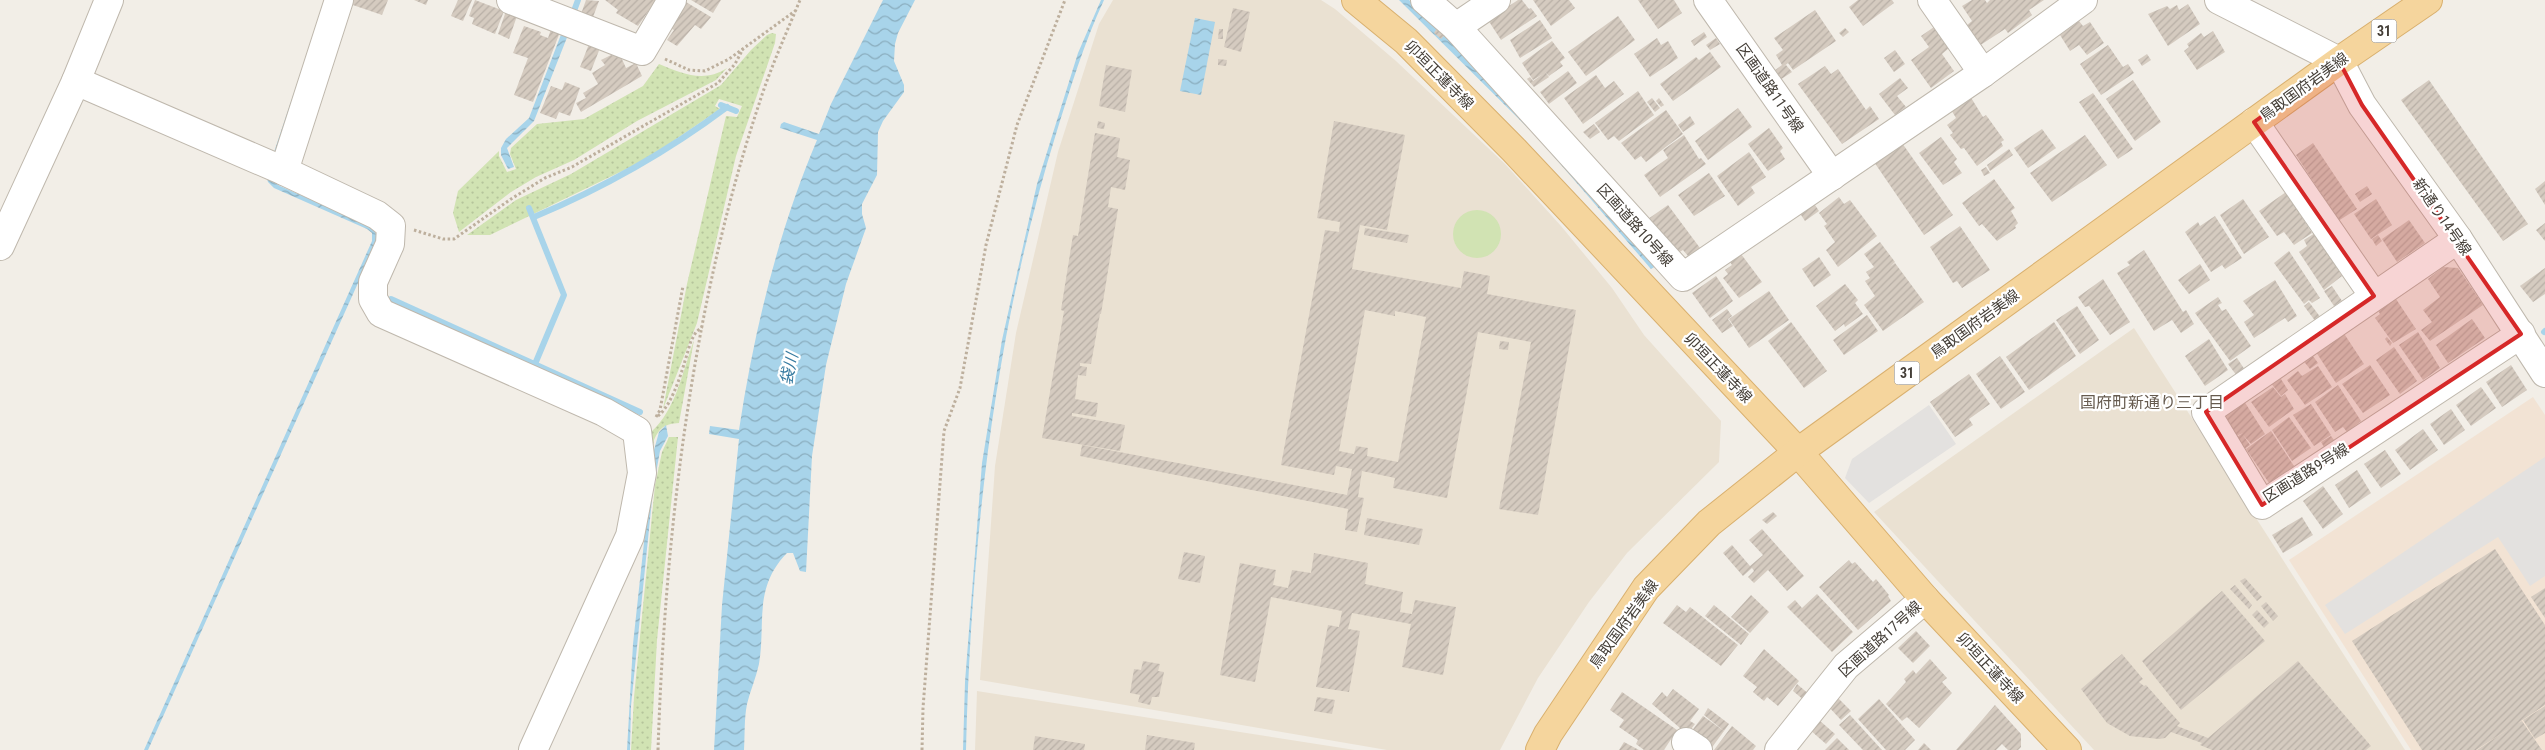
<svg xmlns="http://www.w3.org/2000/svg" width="2545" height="750" font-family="'Roboto Condensed','Noto Sans JP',sans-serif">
<defs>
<pattern id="grass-dots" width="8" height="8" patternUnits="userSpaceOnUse" patternTransform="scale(1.25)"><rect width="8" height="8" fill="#d1e3b3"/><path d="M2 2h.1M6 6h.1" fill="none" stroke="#b5c49b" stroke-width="1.8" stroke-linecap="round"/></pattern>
<pattern id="water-waves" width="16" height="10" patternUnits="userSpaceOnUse" patternTransform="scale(1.25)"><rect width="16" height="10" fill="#a8d4ea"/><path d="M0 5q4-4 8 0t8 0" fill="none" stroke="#8aadbe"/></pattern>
<pattern id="building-hatch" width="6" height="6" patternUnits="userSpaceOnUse" patternTransform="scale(1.25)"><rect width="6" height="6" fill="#d5cbc0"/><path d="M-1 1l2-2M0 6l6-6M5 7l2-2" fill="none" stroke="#b8afa6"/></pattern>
</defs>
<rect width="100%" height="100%" fill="#f2eee7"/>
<polygon fill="#f2e3d4" points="2533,397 2545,415 2545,750 2411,750 2289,560"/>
<g fill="#eae1d2">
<polygon points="1113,0 1321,0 1335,9 1396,61 1505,164 1561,226 1612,288 1644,335 1721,421 1719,462 1627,553 1589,602 1538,678 1500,750 1387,750 980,680 995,466 1016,333 1058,152 1099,24"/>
<polygon points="2134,328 2405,750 2094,750 1874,512"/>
<polygon points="977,691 1355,750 975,750"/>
</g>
<g fill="url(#grass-dots)">
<polygon points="772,33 776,34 775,43 736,156 697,323 663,409 687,284 726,116 737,117 742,106 719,99 715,106 720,109 647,159 490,235 467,235 516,200 571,174 721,85 751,50 767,35"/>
<path d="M659,64C683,74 704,83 727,68L716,80L637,121L574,160L536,177L511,192L459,232L453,213L458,191L499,151V156L507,172L516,169L510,154L511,148L537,124L584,119L643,86Z"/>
<path d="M694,340L679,423C665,424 660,427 654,440L639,552L630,550L651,432C676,410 683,370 694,340Z"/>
<polygon points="669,437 678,437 657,640 651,750 631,750 634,697 655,485 662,452"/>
</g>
<circle fill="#d1e3b3" cx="1477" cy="234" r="24"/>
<g fill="#e3e1df">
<polygon points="1929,405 1956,444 1869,503 1845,478 1852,459"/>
<polygon points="2545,457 2545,576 2530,586 2498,537 2345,634 2325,605"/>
</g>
<g fill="url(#water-waves)">
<polygon points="325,0 271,175 274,182 280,186 371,226 376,234 376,243 148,750 144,750 372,241 372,233 367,229 274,188 268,182 266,176"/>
<path d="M883,0H915L898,33L895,44L894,61L904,85V92L883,121L878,132L877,175L862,204V214L866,228L846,284L826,365L812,456L806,572L800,571L793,553H787C753,588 766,623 759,664C756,678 750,691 747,704C744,719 745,735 744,750H714L722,605L739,439L709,434L710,426L739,430C754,331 778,232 817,140L780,128L781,124L784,122L819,134L831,104Z"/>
<path d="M1101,0H1104C1084,43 1070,89 1056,134C994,333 971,543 966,750H963L965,682L982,463L1002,340L1037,184L1078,53Z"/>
<polygon points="1399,0 1409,0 1460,48 1656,266 1651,269 1537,137"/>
<polygon points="1195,18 1215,22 1201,95 1180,91"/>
<polygon points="562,32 568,35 534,121 507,148 514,167 508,169 501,155 501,148 506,139 529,118"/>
<polygon points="666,425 668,436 660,451 653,490 631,706 630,750 627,750 633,644 654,450 659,432"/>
</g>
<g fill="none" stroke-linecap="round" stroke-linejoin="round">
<g stroke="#a8d4ea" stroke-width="6">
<polyline points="574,11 578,0"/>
<polyline points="721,105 736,111"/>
<polyline points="529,208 564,295 535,364"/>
<path d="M534,217C603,188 667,152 727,107"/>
<polyline points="391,299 640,412"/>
<polyline points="2544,332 2545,331"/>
</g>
</g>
<g fill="url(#building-hatch)" fill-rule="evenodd">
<polygon points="347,0 388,0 382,15 347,3"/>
<polygon points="414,0 428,0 426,5"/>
<polygon points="458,0 472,0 463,21 451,16"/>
<polygon points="475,0 504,11 495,34 472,24 474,18 469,16"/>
<polygon points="586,0 599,1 593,17 581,14"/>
<polygon points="605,0 656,0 638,26 616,13 618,10"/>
<polygon points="691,0 721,0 713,13"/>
<polygon points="1518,0 1522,0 1529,9 1531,8 1537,16 1501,40 1488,20"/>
<polygon points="1533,0 1569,0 1575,8 1551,26"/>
<polygon points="1638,0 1674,0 1682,13 1658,29"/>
<polygon points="1858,0 1892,0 1894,3 1863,26 1849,7"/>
<polygon points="1972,0 1985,0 1987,3 1990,0 2044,0 2029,10 2032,15 2008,33 2005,29 1979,46 1967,31 1970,29 1967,25 1972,21 1962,6"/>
<polygon points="686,2 711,17 701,29 695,25 677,46 667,40 674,30 670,28"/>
<polygon points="2188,4 2200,24 2168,46 2148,14 2167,6 2170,9 2177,5 2179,10"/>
<polygon points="1233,8 1250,12 1241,52 1224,47"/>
<polygon points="1815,10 1836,41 1793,70 1788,63 1783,67 1786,65 1792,72 1777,82 1771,73 1782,65 1776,55 1783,50 1774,38"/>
<polygon points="506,11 517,16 509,39 498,34"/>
<polygon points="1618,16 1635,40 1586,76 1568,52"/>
<polygon points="1540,20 1552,38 1520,58 1510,40"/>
<polygon points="2079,21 2083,26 2090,22 2104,43 2087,55 2079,45 2070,51 2060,35"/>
<polygon points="524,26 541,32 540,35 548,38 551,29 560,32 533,102 514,95 528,58 513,53"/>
<polygon points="1934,27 1949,48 1942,54 1954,71 1931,88 1911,60 1929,47 1921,36"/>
<polygon points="1437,28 1445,35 1441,39 1434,33"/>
<polygon points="1845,28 1849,32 1843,37 1839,33"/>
<polygon points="1219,29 1223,29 1223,39 1218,39"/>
<polygon points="2213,31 2225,52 2197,70 2184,51 2189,47 2187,44 2201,33 2204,37"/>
<polygon points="1704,32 1707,37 1694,46 1691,41"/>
<polygon points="1657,38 1661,45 1668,41 1678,58 1650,77 1634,54"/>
<polygon points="1716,38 1720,44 1710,50 1706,45"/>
<polygon points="1552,41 1565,58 1560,62 1563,66 1549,76 1545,72 1549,77 1534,87 1527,79 1530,77 1533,81 1543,74 1533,80 1522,63"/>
<polygon points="589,44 600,48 591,71 580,67"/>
<polygon points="2108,45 2123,67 2128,64 2134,73 2101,95 2080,64"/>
<polygon points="1895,50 1905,64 1894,72 1884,58"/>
<polygon points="1710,52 1721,67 1673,101 1660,84 1696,57 1699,60"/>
<polygon points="2147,54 2151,60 2142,66 2138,60"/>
<polygon points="611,55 621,57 626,68 636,63 642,76 581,112 576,103 586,98 583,93 598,84 592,73 605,65 601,60"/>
<polygon points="1218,59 1227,60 1226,66 1218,65"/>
<polygon points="1106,65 1132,70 1125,112 1099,106"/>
<polygon points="1825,66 1831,74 1838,69 1866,110 1870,106 1879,119 1842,144 1798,84"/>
<polygon points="1568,71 1577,83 1549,104 1540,92"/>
<polygon points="1596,75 1605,88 1614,81 1624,94 1583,124 1564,98"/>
<polygon points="1900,78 1908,88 1897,96 1906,107 1895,115 1879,94"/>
<polygon points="2133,80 2161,122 2135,141 2106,99"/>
<polygon points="2429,80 2528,224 2503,241 2401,100"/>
<polygon points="565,82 580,88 570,116 559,112 556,119 540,113 551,86 562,90"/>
<polygon points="1638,91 1654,115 1619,141 1614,136 1608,140 1595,123"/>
<polygon points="2093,93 2133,149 2118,159 2079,102"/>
<polygon points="1970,96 1983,117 1986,115 2004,140 2001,142 2003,146 1977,166 1964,148 1961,149 1950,135 1953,133 1947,125 1956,118 1950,108"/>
<polygon points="1652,98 1660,108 1655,112 1647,102"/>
<polygon points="1659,98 1664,105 1661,107 1656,101"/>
<polygon points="1738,108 1752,127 1708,160 1695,141"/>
<polygon points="1666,110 1683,134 1646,162 1641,156 1635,160 1621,143"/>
<polygon points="1690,116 1695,124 1683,132 1678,125"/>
<polygon points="1098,121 1105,123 1104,129 1097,128"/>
<path d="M1334,121L1405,135L1387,230L1360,225L1352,269L1461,288L1464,271L1490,276L1487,294L1576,310L1538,515L1499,509L1531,342L1478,332L1447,498L1393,488L1395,478L1362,471L1358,497L1364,498L1357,532L1345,530L1348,509L1080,456L1082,445L1347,495L1352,469L1336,466L1334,475L1281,465L1325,230L1339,232L1340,222L1317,218ZM1365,310L1395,316V311L1426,317L1398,462L1367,456L1368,448L1356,446L1354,454L1339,451Z"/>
<polygon points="1594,124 1600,132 1590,139 1583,132"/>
<polygon points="1769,128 1783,148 1780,151 1785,159 1768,171 1748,144"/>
<polygon points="2042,129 2056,148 2028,168 2014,148"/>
<polygon points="1095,133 1120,138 1117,157 1130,160 1125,190 1111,187 1108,207 1118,209 1101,314 1100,314 1091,364 1080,363 1080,366 1087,367 1086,376 1078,375 1075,399 1098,403 1096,417 1072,413 1072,416 1125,425 1120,451 1042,438 1064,311 1061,310 1073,235 1078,236"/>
<polygon points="1684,135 1699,159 1701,158 1706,164 1660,197 1644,175 1668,158 1663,150"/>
<polygon points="2085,135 2107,165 2052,202 2030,173"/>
<polygon points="1941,137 1957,159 1954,162 1962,173 1943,185 1919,153"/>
<polygon points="1902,143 1953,215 1924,235 1874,162"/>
<polygon points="2313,143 2357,209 2335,223 2322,204 2326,201 2296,155"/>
<polygon points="2009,149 2013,155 1990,171 1987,165"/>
<polygon points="1749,152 1766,177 1751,187 1755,193 1738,206 1717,176"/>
<polygon points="1986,167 1990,173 1984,176 1981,170"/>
<polygon points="1709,173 1725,196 1694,216 1678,195"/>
<polygon points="1994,179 2015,208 2011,211 2018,223 2015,226 2016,228 1997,241 1982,224 1979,226 1962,203"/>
<polygon points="2545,181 2545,205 2535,189"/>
<polygon points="2367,186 2372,194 2360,202 2355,194"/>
<polygon points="2286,192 2312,233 2294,245 2284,232 2277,236 2259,211"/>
<polygon points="1839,197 1844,204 1850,200 1877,236 1838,267 1826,250 1835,242 1824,226 1827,224 1819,213"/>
<polygon points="2243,199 2269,237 2244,254 2220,215"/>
<polygon points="2376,199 2392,225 2371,239 2354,214"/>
<polygon points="1813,202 1819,211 1805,221 1799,212"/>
<polygon points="1668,205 1700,248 1688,256 1683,250 1676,254 1648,219"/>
<polygon points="2215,216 2242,258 2225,269 2222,265 2211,272 2185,232 2198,222 2200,226"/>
<polygon points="2409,220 2425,243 2397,262 2382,239"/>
<polygon points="2545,223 2545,241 2536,230"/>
<polygon points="1960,226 1990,270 1962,288 1957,281 1953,283 1930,247"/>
<polygon points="1365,228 1409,235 1407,243 1364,235"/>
<polygon points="2315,233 2342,276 2324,290 2299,252 2307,246 2304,240"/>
<polygon points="2378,235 2382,241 2376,246 2372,239"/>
<polygon points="1880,242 1895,262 1890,267 1895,263 1924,302 1883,331 1864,305 1875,296 1865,281 1870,278 1866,272 1874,267 1864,254"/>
<polygon points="2144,250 2183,312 2186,310 2194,324 2181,333 2172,320 2154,331 2117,273 2130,265 2127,262"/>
<polygon points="2289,251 2320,298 2312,303 2309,300 2304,304 2274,263"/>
<polygon points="1741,254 1762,282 1739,298 1723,278 1728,274 1725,270 1732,265 1730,262"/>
<polygon points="1819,257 1831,275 1814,287 1802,269"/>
<polygon points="2200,264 2210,280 2189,294 2178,280"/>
<polygon points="2443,267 2458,268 2483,305 2430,341 2421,330 2432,322 2423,310 2440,297 2428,279"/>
<polygon points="2545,268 2545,294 2533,302 2520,286"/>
<polygon points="1716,276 1733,301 1710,318 1692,293"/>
<polygon points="2103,279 2130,322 2110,335 2089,306 2085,307 2078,297"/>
<polygon points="2275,280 2297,316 2288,322 2285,318 2254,338 2244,322 2254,315 2243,301"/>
<polygon points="1845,284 1858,300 1855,303 1863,314 1845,327 1844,324 1835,331 1816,306"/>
<polygon points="2332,286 2342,301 2334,306 2324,291"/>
<polygon points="1769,291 1789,320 1749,348 1729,319"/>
<polygon points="2392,293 2416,329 2393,343 2375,318 2380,314 2375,305"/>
<polygon points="2218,297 2222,303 2218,305 2222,311 2226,309 2251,346 2230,361 2195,313"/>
<polygon points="2309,302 2321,318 2316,322 2304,306"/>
<polygon points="2077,306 2099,340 2080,354 2056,320"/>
<polygon points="1727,309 1732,316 1728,319 1733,326 1722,333 1712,320"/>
<polygon points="1867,315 1878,331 1844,355 1833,340"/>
<polygon points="2472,319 2485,338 2448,363 2436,345"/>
<polygon points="1791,322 1827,371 1804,388 1768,341"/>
<polygon points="2054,322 2076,356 2029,390 2006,357"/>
<polygon points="2343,332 2364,364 2336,383 2316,352"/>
<polygon points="2418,332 2440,368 2423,380 2399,345"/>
<polygon points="2387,337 2392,343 2390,346 2385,339"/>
<polygon points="2209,339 2228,370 2205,386 2185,356"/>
<polygon points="1500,341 1509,342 1508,350 1499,349"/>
<polygon points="2394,347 2417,381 2400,394 2376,360"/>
<polygon points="2310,352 2318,363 2310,369 2301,358"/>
<polygon points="2000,356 2025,392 2001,409 1976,374"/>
<polygon points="2237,358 2245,370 2237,376 2228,364"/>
<polygon points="2370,365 2390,395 2363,413 2342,384"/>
<polygon points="2511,365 2527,390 2502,407 2486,382"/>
<polygon points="2318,366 2332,387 2305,405 2287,380 2298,371 2302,376"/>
<polygon points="1969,374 1990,404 1969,419 1973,425 1955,437 1930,402"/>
<polygon points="2279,376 2288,390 2281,396 2270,382"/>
<polygon points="2338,385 2361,421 2347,432 2343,427 2335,432 2315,402"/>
<polygon points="2273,387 2281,397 2285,394 2294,409 2269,427 2251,402"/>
<polygon points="2481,387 2496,408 2471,426 2456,405"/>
<polygon points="2244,401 2265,434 2251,444 2243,435 2250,445 2243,450 2235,438 2243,433 2234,437 2224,423 2227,413"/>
<polygon points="2311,404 2331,435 2314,446 2293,415"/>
<polygon points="2451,409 2465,430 2444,445 2430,424"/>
<polygon points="2289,417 2311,448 2292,461 2272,430"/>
<polygon points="2423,429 2438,450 2410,470 2395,450"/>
<polygon points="2271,431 2294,466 2269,483 2246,449"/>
<polygon points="2331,436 2334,440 2324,447 2321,442"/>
<polygon points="2385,450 2401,474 2381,488 2364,464"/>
<polygon points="2357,470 2371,493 2349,508 2335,485"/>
<polygon points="2323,486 2343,514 2323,529 2303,501"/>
<polygon points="1773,512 1777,516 1767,524 1762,520"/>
<polygon points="2302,517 2313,535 2283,553 2272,535"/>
<polygon points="1367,518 1423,529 1419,545 1364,535"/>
<polygon points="1762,529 1804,576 1787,591 1768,570 1754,583 1748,577 1754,571 1752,568 1743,576 1723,553 1732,545 1750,566 1763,555 1749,540"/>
<polygon points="2495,549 2545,625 2545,705 2518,723 2522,721 2542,750 2477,750 2513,726 2476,750 2422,750 2352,641"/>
<polygon points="1184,552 1205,556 1200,583 1178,579"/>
<polygon points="1314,553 1368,563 1365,584 1403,592 1400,612 1412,614 1415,600 1456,607 1443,675 1402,667 1411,624 1352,613 1348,629 1360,631 1349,692 1316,687 1328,625 1339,627 1342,611 1271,597 1255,682 1220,675 1240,563 1276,570 1273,585 1288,588 1292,570 1311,573"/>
<polygon points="1849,560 1852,564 1855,562 1873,582 1876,579 1889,595 1888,596 1891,601 1858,630 1819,587"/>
<polygon points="2245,578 2262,597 2257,601 2240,581"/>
<polygon points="2235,585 2252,605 2249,609 2230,589"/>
<polygon points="2545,588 2545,618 2531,597"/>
<polygon points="2222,591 2265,641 2181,710 2142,661"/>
<polygon points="1817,594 1853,632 1832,652 1787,607 1795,600 1802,608"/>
<polygon points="1751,595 1769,612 1750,633 1731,617"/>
<polygon points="2266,602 2278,616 2273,621 2261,606"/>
<polygon points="1677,605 1686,612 1690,607 1738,645 1721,666 1663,623"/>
<polygon points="1714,605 1749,634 1741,645 1705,616"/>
<polygon points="2257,610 2269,623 2264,628 2252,615"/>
<polygon points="1916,631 1930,646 1913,663 1898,648"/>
<polygon points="1764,649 1799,681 1778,706 1767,697 1764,701 1753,692 1757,687 1743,676"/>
<polygon points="2122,654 2143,679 2139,682 2144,686 2146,685 2180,723 2177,726 2208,738 2298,661 2371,746 2366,750 2212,750 2200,745 2202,743 2171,732 2165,738 2159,739 2130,736 2107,723 2081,689"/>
<polygon points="1930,659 1947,678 1942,682 1952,693 1919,728 1907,717 1902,721 1886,704 1906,682 1904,679 1913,670 1916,674"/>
<polygon points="1143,661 1160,664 1158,671 1164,672 1159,697 1152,697 1150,705 1138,702 1140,695 1130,693 1134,669 1141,670"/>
<polygon points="1797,684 1810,695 1805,701 1793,691"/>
<polygon points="1673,689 1699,709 1690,721 1695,724 1687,734 1652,704 1662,692 1667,697"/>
<polygon points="1622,692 1677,730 1664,750 1644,750 1636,744 1638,740 1619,727 1624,720 1610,710"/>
<polygon points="1836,696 1851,711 1841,720 1827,705"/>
<polygon points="1317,697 1335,700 1332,714 1314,711"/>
<polygon points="1879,699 1915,740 1905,750 1886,750 1858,719"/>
<polygon points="1995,705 2021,734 2021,747 2018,750 2008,750 2002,744 1996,750 1956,750"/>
<polygon points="2545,706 2545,733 2535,739 2523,720"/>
<polygon points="1708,708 1729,724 1724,731 1704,715"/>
<polygon points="1850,715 1882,750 1863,750 1839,725"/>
<polygon points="1703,716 1724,731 1710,750 1688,736"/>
<polygon points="1819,720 1835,734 1826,744 1809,729"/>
<polygon points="1732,726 1756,746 1753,750 1714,750"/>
<polygon points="1147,735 1195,743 1194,750 1145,750"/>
<polygon points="1035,736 1085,744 1084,750 1033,750"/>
<polygon points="1837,738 1849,750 1825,750"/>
<polygon points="1624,742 1639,750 1619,750"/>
<polygon points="1924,743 1931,750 1918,750"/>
</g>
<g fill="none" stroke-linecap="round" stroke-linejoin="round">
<defs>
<g id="minor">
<polyline points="511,0 642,51 672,0"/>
<polyline points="1425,0 1456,27"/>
<polyline points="1496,0 1456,27 1683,277 1983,73 2083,0"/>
<polyline points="1708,0 1832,176"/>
<polyline points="1932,0 1983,73"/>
<polyline points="2219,0 2339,61 2362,105 2458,239 2545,373"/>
<polyline points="76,81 284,171 377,215 391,226 390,244 373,282 373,299 381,313 604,412 637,431 642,473 630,536 533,750"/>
<polyline points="2254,122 2374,296"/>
<polyline points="284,171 339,0"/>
<polyline points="2458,239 2206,412 2262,505 2521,334"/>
<polyline points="0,246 76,81 109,0"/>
<polyline points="1686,742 1698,750"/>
<polyline points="1779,750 1846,666 1925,599"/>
</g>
<g id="major">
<polyline points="1356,0 1406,41 1514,150 1798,452 1925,599 2067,750"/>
<polyline points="1540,750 1548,734 1646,588 1709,523 1798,452 2339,61 2428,0"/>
</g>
</defs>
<use href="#minor" stroke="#bfb8ad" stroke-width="30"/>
<use href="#major" stroke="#d9b06e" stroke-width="30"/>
<g stroke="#bdaf9d" stroke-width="3" stroke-dasharray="2.5 2.5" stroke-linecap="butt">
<polyline points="665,59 689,70 705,71 729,59 795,11"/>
<polyline points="414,230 443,239 454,239 511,199 545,178 572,167 718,83 735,64 743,49"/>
<path d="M658,416C675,402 684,363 691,341L696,332L702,327"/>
<polyline points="656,417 660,410 683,286"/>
<path d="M658,750C665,535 691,309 759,104C770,69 786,34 800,0"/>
<polyline points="922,750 923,708 944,431 960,388 986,245 1017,125 1065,0"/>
</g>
<use href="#minor" stroke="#fff" stroke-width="28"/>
<use href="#major" stroke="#f5d59d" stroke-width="28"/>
</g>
<path fill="#d62828" fill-opacity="0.2" stroke="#d62828" stroke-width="4" stroke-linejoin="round" d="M2339,61L2362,105L2521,334L2262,505L2206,412L2374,296L2254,122Z"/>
<g text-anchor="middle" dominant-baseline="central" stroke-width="4.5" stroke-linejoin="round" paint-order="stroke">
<g fill="#fff" stroke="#7c7873" stroke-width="1">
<rect x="2371.5" y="19.5" width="25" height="23" rx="4"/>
<rect x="1894.5" y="361.5" width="25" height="23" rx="4"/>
</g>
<g font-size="14" font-weight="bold" fill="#443e37">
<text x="2384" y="31">31</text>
<text x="1907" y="373">31</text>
</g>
<g font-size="15" fill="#443e37" stroke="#fff">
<text transform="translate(1439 75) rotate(45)">卯垣正蓮寺線</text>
<text transform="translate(2304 87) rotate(-36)">鳥取国府岩美線</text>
<text transform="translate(1770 88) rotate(55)">区画道路11号線</text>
<text transform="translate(2442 217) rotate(55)">新通り14号線</text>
<text transform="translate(1635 225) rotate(48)">区画道路10号線</text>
<text transform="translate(1975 324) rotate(-36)">鳥取国府岩美線</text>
<text transform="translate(1718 368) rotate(46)">卯垣正蓮寺線</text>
<text transform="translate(2306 473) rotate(-32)">区画道路9号線</text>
<text transform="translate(1624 624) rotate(-54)">鳥取国府岩美線</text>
<text transform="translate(1880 639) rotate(-42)">区画道路17号線</text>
<text transform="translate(1990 668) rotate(47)">卯垣正蓮寺線</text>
</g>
<g font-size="16" font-style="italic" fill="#377ba0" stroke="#fff">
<text transform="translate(789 369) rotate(-78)">袋川</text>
</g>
<g font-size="16" fill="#665b4f" stroke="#fff">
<text x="2152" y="402">国府町新通り三丁目</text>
</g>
</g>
</svg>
